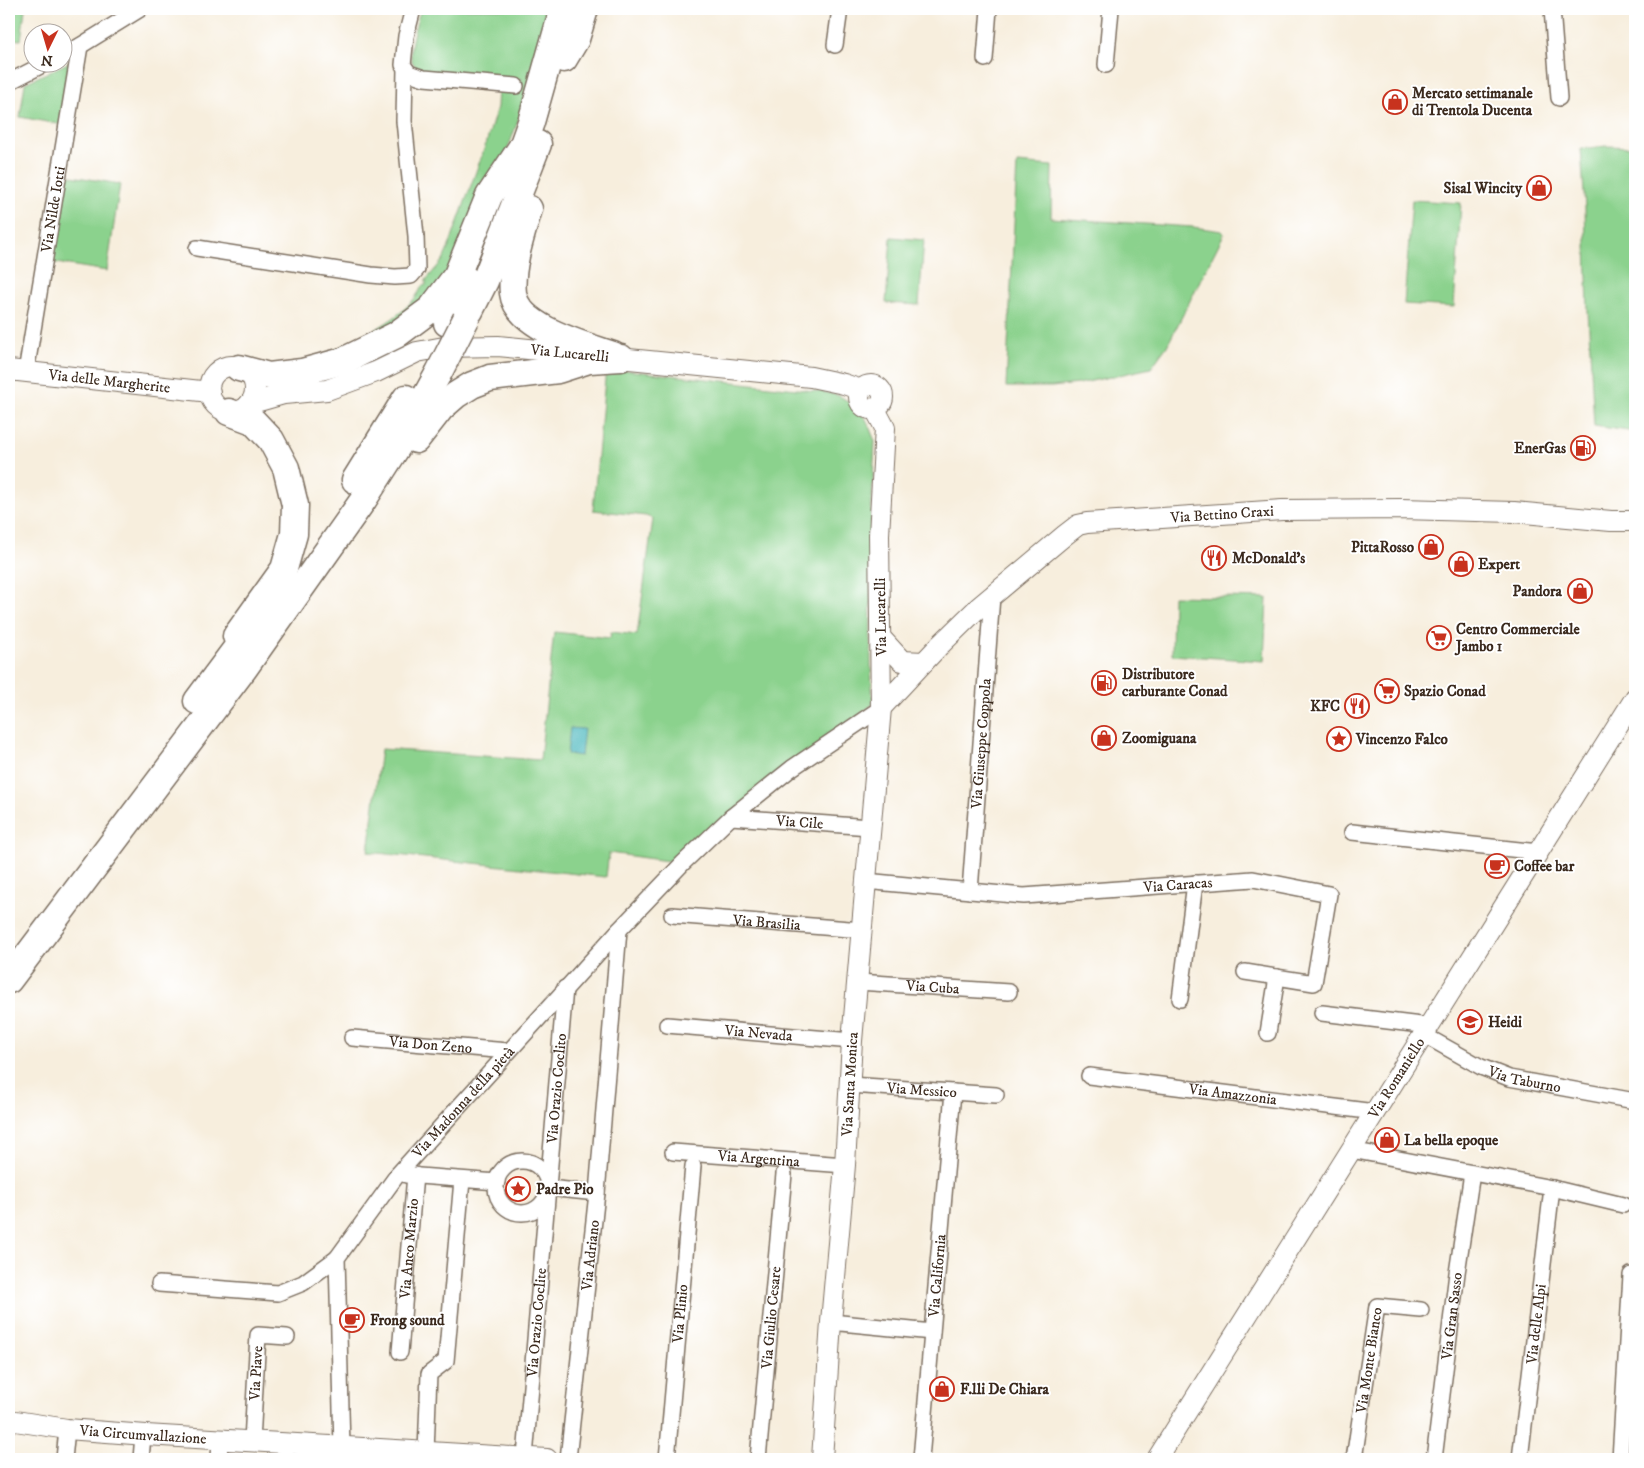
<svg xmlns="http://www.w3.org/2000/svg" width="1644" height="1468" font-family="'IM FELL DW Pica',serif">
<rect width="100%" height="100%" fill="#fff"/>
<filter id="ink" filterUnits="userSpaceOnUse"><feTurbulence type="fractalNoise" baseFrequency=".02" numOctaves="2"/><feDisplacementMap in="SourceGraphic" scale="10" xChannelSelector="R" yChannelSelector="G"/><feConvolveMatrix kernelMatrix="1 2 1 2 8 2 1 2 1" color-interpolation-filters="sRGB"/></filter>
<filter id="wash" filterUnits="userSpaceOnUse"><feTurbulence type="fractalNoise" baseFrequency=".0096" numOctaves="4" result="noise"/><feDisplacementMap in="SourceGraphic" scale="20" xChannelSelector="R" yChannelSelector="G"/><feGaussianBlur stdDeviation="1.12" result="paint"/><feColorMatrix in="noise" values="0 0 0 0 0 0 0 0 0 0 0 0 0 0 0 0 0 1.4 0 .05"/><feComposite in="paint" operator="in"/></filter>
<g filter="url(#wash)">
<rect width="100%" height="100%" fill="#f7eedd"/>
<g fill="#8bd28d" stroke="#637e56">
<polygon points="9,9 25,9 21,40 9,39"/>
<path d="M421,9H550L537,67L504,160L433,298L376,338L324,355C353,341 409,318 422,286L426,285V280L443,260L448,249L487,141L497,107L498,87L520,89L522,79L422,71C419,69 415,67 413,63C406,52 417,21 421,9Z"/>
<polygon points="74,60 63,125 20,117 25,83"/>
<polygon points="1606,146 1635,147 1635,432 1594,426 1588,311 1585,208 1581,149"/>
<polygon points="1017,163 1052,166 1051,218 1193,227 1222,231 1224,234 1167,346 1151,368 1078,384 1052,387 1006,387"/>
<polygon points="65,175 120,184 107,271 50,262"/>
<polygon points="1412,200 1461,203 1454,307 1404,304"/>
<polygon points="891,237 924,240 919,305 886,303"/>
<polygon points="606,368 824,392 840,396 855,406 866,419 875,441 870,540 871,665 873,704 675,862 609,853 606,877 368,852 381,749 540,760 554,632 610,638 611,632 637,635 653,519 646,516 593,510"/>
<polygon points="1173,596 1267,598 1264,661 1172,655"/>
</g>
<polygon fill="#48b7be" stroke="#42706e" points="570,728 584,729 581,756 567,754"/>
</g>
<g filter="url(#ink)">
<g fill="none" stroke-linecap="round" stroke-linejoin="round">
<defs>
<g id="street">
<polyline points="413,9 406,36 403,65 409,73 424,78 516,86"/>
<polyline points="1552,9 1559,98"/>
<polyline points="835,45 840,9"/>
<polyline points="62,55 80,46 140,9"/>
<polyline points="985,59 989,9"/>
<polyline points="1106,65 1111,9"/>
<polyline points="9,82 48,62"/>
<polyline points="197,248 371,275 395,277 411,276 417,269 416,236 404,121 405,68"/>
<path id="s1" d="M26,372L80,46"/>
<path id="s2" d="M731,817L870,827"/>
<polyline points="1352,832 1539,852"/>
<path id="s3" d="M865,881L1024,896L1253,879L1329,894L1314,983L1245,972"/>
<path id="s4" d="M970,891L992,596"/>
<path id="s5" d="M672,915L862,930"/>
<path id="s6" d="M858,982L1009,992"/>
<polyline points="1180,999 1195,883"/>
<polyline points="1322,1013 1429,1026"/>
<path id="s7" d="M667,1025L852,1041"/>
<polyline points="1268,1033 1277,977"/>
<path id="s8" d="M1424,1035L1481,1067L1509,1078L1635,1101"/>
<path id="s9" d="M352,1038L508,1051"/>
<path id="s10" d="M1089,1076L1375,1112"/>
<path id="s11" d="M850,1085L996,1095"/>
<polyline points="1351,1150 1552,1188 1623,1205"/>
<path id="s12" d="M673,1152L845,1165"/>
<circle cx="522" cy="1187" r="26"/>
<polyline points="406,1175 497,1182"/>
<polyline points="548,1188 597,1193"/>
<polyline points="159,1284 278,1293 303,1283 337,1258"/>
<polyline points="831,1322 932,1332"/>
<path id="s13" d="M400,1352L415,1175"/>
<path id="s14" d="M252,1441L258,1335L287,1337"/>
<path id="s15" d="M342,1447L337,1258L398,1174L619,930L683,863L731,817L792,768L881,708"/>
<polyline points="426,1452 429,1374 446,1361 462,1180"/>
<path id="s16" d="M525,1457L565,988"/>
<polyline points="64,1459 67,1429"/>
<polyline points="141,1459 143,1435"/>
<polyline points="219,1459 220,1440"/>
<path id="s17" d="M568,1459L597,1193L619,930"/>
<path id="s18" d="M667,1459L693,1166"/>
<path id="s19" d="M758,1459L784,1174"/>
<path id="s20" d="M921,1459L953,1092"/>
<path id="s21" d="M1354,1459L1377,1306L1421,1310"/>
<path id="s22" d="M1434,1459L1457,1273L1472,1173"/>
<path id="s23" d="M1520,1459L1552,1188"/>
<polyline points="1620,1459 1631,1275"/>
</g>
<g id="secondary">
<circle cx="232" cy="389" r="23"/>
<path id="s24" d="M9,370L210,392"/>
<circle cx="871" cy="397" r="12"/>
<path id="s25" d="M249,404L284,394L327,390L376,372L417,352L444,347L498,346L811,377L844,384L861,390"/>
<polyline points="881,638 902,661 924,662"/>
<path id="s26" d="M881,708L939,646L979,607L1065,535L1078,525L1087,523L1282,510L1401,509L1514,512L1611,521H1635"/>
<path id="s27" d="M9,1420L67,1429L146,1435L547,1459"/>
<path id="s28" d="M822,1459L831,1322L845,1165L852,1041L881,708L879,535L885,428L875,409"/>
<path id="s29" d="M1157,1459L1635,698"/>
</g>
<g id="highway">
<polyline points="564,59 576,39 585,9"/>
<polyline points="517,161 531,122 563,9"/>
<path d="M529,209C522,233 510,268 513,293C517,328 585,345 613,355"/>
<polyline points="470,311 485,281 538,144"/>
<polyline points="447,323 467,280"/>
<polyline points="239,368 269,376 302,372 343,361 396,335 431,309 457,275 489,196 523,145"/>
<polyline points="229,412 253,421 271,440 286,468 295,505 294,534 284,569 236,636"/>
<polyline points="416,440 441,408 456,395 472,385 490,378 558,370 589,360 621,358"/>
<polyline points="355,480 406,398"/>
<polyline points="197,701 253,626"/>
<polyline points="9,980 243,670 364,499 401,441 438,374"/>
</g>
</defs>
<use href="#street" stroke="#7d6f61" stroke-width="18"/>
<use href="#secondary" stroke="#7d6f61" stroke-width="22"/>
<use href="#highway" stroke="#7d6f61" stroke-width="29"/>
<use href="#street" stroke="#fff" stroke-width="15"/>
<use href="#secondary" stroke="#fff" stroke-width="20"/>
<use href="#highway" stroke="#fff" stroke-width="26"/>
<defs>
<polyline id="highway-bridge" points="438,374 466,319"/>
</defs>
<use href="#highway-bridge" stroke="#7d6f61" stroke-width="29" stroke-linecap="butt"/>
<use href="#highway-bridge" stroke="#fff" stroke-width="26"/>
</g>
</g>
<defs>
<symbol id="shop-ring" viewBox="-11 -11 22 22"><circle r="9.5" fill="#fff" stroke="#c8321e" stroke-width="1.5"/><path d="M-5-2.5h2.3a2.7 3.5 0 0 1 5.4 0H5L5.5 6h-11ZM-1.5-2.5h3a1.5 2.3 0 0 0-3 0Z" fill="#c8321e"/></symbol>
<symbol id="fuel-ring" viewBox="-11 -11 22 22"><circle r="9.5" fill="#fff" stroke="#c8321e" stroke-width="1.5"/><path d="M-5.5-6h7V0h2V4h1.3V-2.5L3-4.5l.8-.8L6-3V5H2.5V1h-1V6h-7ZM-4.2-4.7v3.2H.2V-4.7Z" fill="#c8321e"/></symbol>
<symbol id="restaurant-ring" viewBox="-11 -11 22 22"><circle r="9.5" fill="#fff" stroke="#c8321e" stroke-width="1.5"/><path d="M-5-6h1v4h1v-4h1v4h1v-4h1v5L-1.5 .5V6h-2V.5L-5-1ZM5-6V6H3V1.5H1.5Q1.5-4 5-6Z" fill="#c8321e"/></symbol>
<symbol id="supermarket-ring" viewBox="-11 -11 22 22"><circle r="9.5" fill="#fff" stroke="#c8321e" stroke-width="1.5"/><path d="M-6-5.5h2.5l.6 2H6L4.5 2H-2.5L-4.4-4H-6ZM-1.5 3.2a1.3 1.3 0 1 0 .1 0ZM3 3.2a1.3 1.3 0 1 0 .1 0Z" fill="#c8321e"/></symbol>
<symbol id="sight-ring" viewBox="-11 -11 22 22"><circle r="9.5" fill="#fff" stroke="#c8321e" stroke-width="1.5"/><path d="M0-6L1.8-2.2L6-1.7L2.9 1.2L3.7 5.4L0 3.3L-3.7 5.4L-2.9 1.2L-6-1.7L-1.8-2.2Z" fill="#c8321e"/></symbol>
<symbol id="cafe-ring" viewBox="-11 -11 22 22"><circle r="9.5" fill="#fff" stroke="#c8321e" stroke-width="1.5"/><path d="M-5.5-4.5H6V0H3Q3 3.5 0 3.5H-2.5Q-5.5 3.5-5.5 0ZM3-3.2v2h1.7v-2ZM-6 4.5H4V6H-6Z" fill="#c8321e"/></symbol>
<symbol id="school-ring" viewBox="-11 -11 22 22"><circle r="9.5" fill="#fff" stroke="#c8321e" stroke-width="1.5"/><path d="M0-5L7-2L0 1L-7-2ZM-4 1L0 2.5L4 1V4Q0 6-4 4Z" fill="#c8321e"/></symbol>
</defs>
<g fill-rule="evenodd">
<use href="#shop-ring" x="1381" y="88" width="28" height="28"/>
<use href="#shop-ring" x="1525" y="174" width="28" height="28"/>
<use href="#fuel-ring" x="1569" y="434" width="28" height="28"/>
<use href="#shop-ring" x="1417" y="533" width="28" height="28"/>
<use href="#restaurant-ring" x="1200" y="544" width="28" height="28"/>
<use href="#shop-ring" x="1447" y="550" width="28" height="28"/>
<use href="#shop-ring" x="1566" y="577" width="28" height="28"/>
<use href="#supermarket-ring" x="1425" y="624" width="28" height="28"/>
<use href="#fuel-ring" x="1090" y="669" width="28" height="28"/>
<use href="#supermarket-ring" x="1373" y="677" width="28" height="28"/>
<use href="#restaurant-ring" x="1343" y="692" width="28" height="28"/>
<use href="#shop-ring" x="1090" y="724" width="28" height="28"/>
<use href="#sight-ring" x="1325" y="725" width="28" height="28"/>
<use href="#cafe-ring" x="1483" y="852" width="28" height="28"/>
<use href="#school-ring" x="1456" y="1008" width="28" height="28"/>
<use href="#shop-ring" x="1373" y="1126" width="28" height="28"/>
<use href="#sight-ring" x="504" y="1175" width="28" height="28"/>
<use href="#cafe-ring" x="338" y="1306" width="28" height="28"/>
<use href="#shop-ring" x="928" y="1375" width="28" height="28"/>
</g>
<g text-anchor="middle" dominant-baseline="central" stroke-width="4" stroke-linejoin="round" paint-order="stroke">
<g font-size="15" font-weight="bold" fill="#3b2a1e" stroke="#fff" text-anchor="start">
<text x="1412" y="93">Mercato settimanale<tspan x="1412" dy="17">di Trentola Ducenta</tspan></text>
<text x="1522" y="188" text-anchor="end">Sisal Wincity</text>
<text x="1566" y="448" text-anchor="end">EnerGas</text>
<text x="1414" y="547" text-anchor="end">PittaRosso</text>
<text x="1232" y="558">McDonald's</text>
<text x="1478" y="564">Expert</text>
<text x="1562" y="591" text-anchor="end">Pandora</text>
<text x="1456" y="629">Centro Commerciale<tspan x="1456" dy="17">Jambo 1</tspan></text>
<text x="1122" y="674">Distributore<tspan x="1122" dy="17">carburante Conad</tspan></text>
<text x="1404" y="691">Spazio Conad</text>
<text x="1340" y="706" text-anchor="end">KFC</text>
<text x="1122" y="738">Zoomiguana</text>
<text x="1356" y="739">Vincenzo Falco</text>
<text x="1514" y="866">Coffee bar</text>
<text x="1488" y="1022">Heidi</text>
<text x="1404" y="1140">La bella epoque</text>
<text x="536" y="1189">Padre Pio</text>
<text x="370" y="1320">Frong sound</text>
<text x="960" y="1389">F.lli De Chiara</text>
</g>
<g font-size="15" fill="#3b2a1e" stroke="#fff">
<text stroke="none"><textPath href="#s1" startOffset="165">Via Nilde Iotti</textPath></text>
<text stroke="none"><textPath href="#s25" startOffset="331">Via Lucarelli</textPath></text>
<text stroke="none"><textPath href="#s24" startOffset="101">Via delle Margherite</textPath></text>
<text stroke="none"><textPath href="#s26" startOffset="414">Via Bettino Craxi</textPath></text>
<text transform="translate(881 617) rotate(-91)">Via Lucarelli</text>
<text stroke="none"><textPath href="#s4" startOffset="148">Via Giuseppe Coppola</textPath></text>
<text stroke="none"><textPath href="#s2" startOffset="69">Via Cile</textPath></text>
<text stroke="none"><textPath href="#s3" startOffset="314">Via Caracas</textPath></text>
<text stroke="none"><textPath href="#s5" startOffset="95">Via Brasilia</textPath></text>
<text stroke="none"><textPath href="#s6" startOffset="75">Via Cuba</textPath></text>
<text stroke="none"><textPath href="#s7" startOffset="92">Via Nevada</textPath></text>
<text stroke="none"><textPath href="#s9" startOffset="79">Via Don Zeno</textPath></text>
<text stroke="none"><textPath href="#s8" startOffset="111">Via Taburno</textPath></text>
<text stroke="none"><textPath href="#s29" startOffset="450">Via Romaniello</textPath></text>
<text stroke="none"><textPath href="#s28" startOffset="376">Via Santa Monica</textPath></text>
<text stroke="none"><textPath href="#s16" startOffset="370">Via Orazio Coclito</textPath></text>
<text stroke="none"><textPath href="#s11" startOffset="72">Via Messico</textPath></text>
<text stroke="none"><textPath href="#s10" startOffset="145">Via Amazzonia</textPath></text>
<text stroke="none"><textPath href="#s15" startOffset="390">Via Madonna della pietà</textPath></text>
<text stroke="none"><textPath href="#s12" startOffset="86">Via Argentina</textPath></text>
<text stroke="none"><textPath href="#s13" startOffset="104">Via Anco Marzio</textPath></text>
<text stroke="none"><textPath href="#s17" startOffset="205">Via Adriano</textPath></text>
<text stroke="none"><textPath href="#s20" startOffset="184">Via California</textPath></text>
<text stroke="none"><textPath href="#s18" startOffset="146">Via Plinio</textPath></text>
<text stroke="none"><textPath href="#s22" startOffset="144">Via Gran Sasso</textPath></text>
<text stroke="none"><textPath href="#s19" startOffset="142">Via Giulio Cesare</textPath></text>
<text stroke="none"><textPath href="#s16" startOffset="135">Via Orazio Coclite</textPath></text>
<text stroke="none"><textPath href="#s23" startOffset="136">Via delle Alpi</textPath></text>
<text stroke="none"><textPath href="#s21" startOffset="100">Via Monte Bianco</textPath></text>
<text stroke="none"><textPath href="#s14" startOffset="68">Via Piave</textPath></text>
<text stroke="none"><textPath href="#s27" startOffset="135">Via Circumvallazione</textPath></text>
</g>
</g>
<rect width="1644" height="1468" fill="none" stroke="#fff" stroke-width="30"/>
<g transform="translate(48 48) rotate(185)"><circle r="24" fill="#ffffff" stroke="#b1aaa5"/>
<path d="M0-4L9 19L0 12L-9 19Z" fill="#c8321e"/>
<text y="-8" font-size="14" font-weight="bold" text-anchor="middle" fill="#3b2a1e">N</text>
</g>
</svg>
